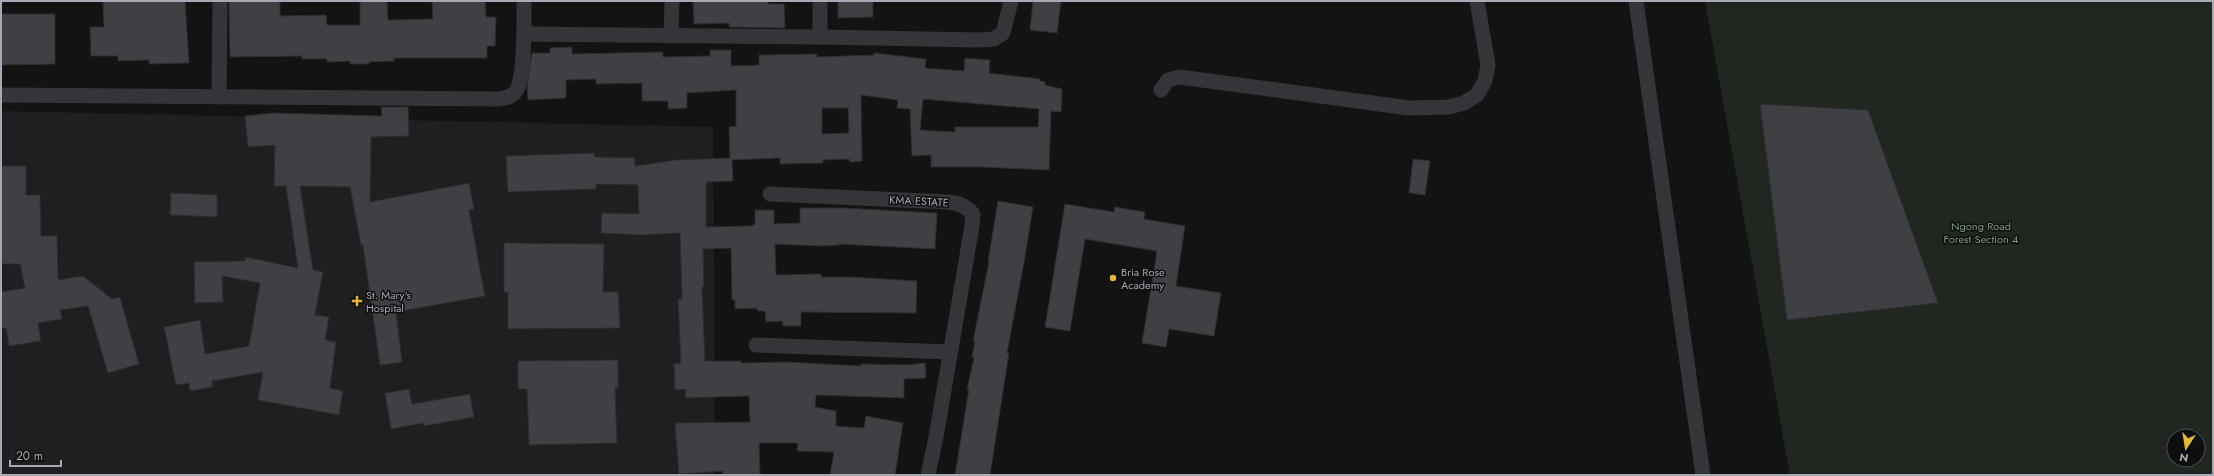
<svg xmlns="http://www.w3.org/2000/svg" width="2214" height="476" font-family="Jost,sans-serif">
<rect width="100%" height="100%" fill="#131314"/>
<polygon fill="#1f1f21" points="1,111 713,127 715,475 1,475"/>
<path fill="#202721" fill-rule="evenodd" d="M1705,1H2213V475H1790ZM2174,436H2198V460H2174Z"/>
<g fill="#404044" stroke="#2d2d30" fill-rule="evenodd">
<polygon points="103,1 185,1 189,63 149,64 149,60 118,61 118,56 91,56 90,27 104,27"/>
<polygon points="229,1 280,1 280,16 326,15 327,25 360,25 360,1 387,1 388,20 433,19 432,1 485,1 486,17 496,17 495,46 487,46 487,58 394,58 394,61 369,62 369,64 350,64 350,61 327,62 327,59 302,59 302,56 230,57"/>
<polygon points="693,1 768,1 768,4 784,4 785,28 729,27 729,23 694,24"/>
<polygon points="838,1 873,1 873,17 838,18"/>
<polygon points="1033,1 1061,1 1057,33 1030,30"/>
<polygon points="1,14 55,14 55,64 1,65"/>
<path d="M572,47V54L663,52V57L710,56V50H731V66L759,65V55L817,54V57L874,55V53L926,59L925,68L964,71L965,58L990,60L989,73L1040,79V81L1045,82V85L1062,89L1061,112L1051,111L1049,170L981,167H931V155L912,156L910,109L897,108L898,100L861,95L862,161L850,162L849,159L823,160V163L780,164V158L732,160L733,181L706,182V227L751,226L755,224V210H774V224L800,223V208H843L937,213L935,249L839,244V245L822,246L775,244L776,275L821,274V277H850L917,281L916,313L801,312V326H783L782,321L766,322L765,311H757V308L735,309V300H732L731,248L703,249L704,287H702L705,361H741V363L786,362L861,366V364L907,365L925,363L926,378L904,379V398L816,395L815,407L836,411V426L864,428L866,416L903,423L895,475H830L834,452L797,451L798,443H759L760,475H723V471L679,474L675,423L750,422L749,396L685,398L686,389L675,390L674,364L681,363L678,299H682L680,233L641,235L601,233L602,213L639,214L638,185L596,184V189L508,192L506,156L594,153L595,157L635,158V166L676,160L730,158L729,127L736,126V90L687,93V108L668,109V101H642V83L596,84V79L566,80V98L528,100L527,87L532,53H550V48ZM923,99L1039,109L1038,127H955V132L920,130ZM822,108H848L849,133L822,134Z"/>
<polygon points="1760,104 1868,110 1938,303 1787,320"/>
<polygon points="381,107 408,107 409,136 371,137 370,202 469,183 474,209 469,210 485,296 396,312 402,362 380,365 363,245 361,245 350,187 300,186 313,270 323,272 315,315 329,317 325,340 336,342 330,388 343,391 339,415 258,400 263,372 212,381 213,387 190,391 189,383 176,385 164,327 200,320 205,354 249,346 260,283 222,276 223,302 195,303 194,262 245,261 245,257 298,268 286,186 274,186 275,145 248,147 245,116 272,113 382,116"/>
<polygon points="1413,159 1430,161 1425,195 1409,193"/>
<polygon points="1,166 26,166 26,195 40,195 41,236 57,236 58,280 83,276 112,299 120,297 139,364 108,373 88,306 60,310 62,319 38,323 41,341 9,346 6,328 1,329 1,292 25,288 20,264 1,264"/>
<polygon points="171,193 217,195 217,217 170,215"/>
<polygon points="998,201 1033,207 1025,257 1007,353 1009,353 990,475 955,475 969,389 967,389 974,358 972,357 975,341 973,341 989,262 988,261"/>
<polygon points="1065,204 1114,212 1115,207 1145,212 1144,219 1185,226 1176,286 1221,293 1214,336 1169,329 1166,347 1142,343 1157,251 1085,239 1070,331 1045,327"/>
<polygon points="504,243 604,244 603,292 618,292 620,328 508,329 508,292 504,293"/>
<polygon points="618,360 618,388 615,388 617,443 529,445 527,389 518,389 518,361"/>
<polygon points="409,389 412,404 470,394 474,417 424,426 424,423 391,429 385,393"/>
</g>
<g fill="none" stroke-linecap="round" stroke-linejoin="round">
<g stroke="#343539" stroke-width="15">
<polyline points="524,1 524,34"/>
<polyline points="1636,1 1703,475"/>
<polyline points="671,36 672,1"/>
<polyline points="820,37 820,1"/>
<polyline points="1161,90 1168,80 1180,77 1409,108 1449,107 1464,103 1477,95 1485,81 1488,65 1477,1"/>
<path d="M1,95L498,99C504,98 511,98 515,92C524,82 523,48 524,34L820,37L979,40L994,39L1003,33L1011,1"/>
<polyline points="219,97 220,1"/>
<path d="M770,194L947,202C958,203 965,205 973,214L972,226L936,437L928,475"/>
<polyline points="756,345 950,352"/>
</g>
</g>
<g fill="#e2b83d" stroke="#0e0e0f" stroke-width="1.5">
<circle cx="1113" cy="278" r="4"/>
<path d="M355 295h4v4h4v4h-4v4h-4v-4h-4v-4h4z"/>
</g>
<g text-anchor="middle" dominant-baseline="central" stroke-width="3" stroke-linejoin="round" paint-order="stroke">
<g font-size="11" fill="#a6a9b4" stroke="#0e0e0f">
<text transform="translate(919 201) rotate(3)">KMA ESTATE</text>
</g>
<g font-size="11" fill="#7e9d82" stroke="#0e0e0f">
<text x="1981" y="226">Ngong Road<tspan x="1981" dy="13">Forest Section 4</tspan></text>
</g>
<g font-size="11" fill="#a6a9b4" stroke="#0e0e0f" text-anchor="start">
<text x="1121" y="272">Bria Rose<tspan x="1121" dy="13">Academy</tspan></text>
<text x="366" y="295">St. Mary's<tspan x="366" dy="13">Hospital</tspan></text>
</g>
</g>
<rect width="2214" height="476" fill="none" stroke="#a6a9b4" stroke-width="4"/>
<g transform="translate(2186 448) rotate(192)"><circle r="19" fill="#0e0e0f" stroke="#4b4c51"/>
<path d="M0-3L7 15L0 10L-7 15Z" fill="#e2b83d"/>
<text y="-6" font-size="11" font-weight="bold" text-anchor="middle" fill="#a6a9b4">N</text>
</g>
<path d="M10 460v6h51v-6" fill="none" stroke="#a6a9b4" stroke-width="2"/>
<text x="16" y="460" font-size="12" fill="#a6a9b4" stroke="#0e0e0f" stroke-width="3" paint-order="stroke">20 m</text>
</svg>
